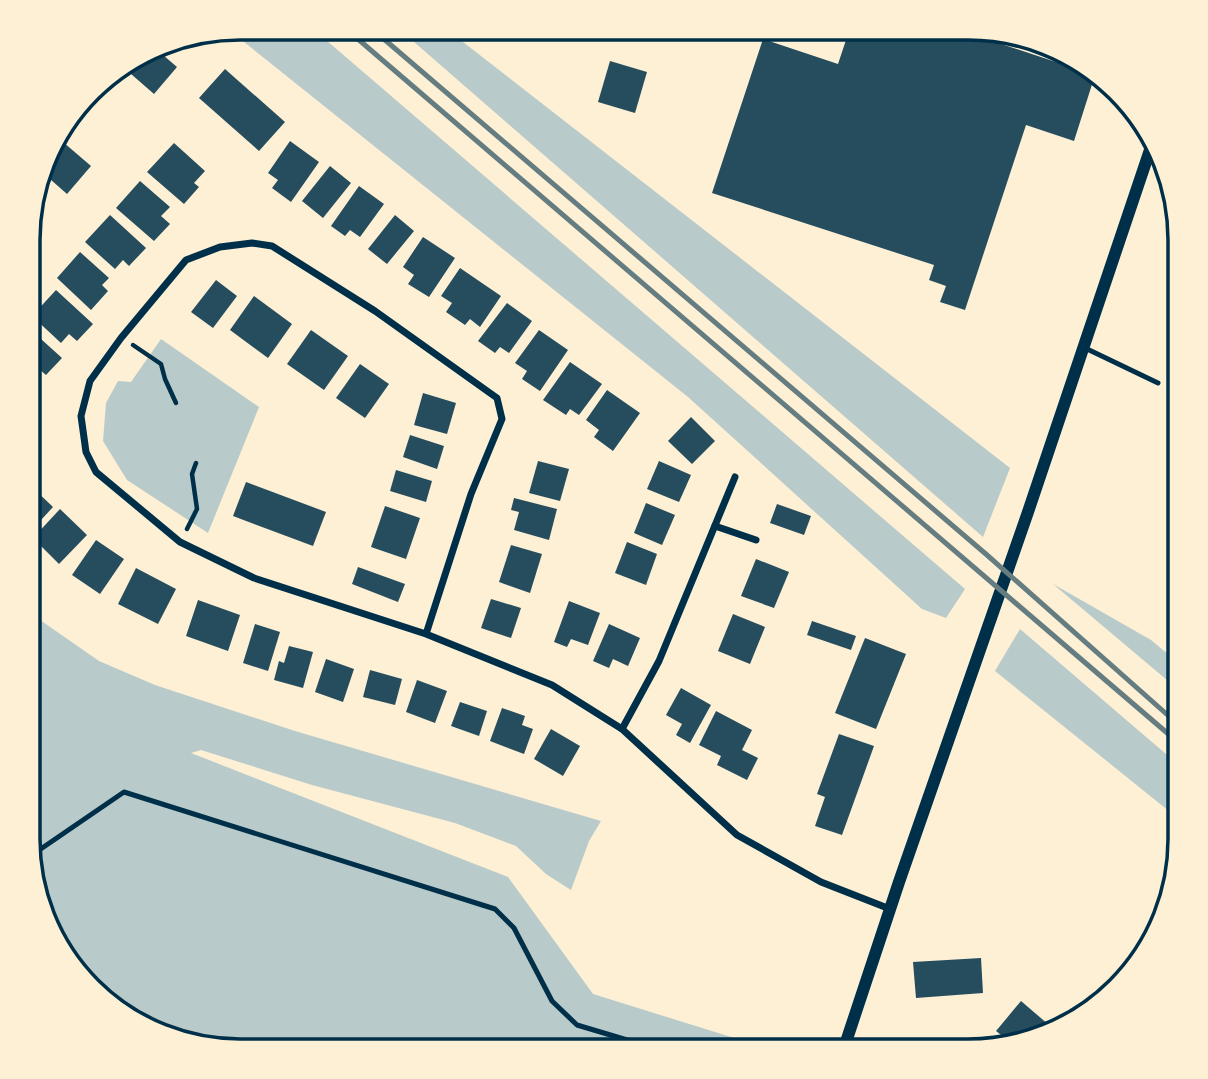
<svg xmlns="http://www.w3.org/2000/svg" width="1208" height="1079" font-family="'DM Sans',sans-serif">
<rect width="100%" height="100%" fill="#fdf0d5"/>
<g fill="#b9caca">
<polygon points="240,28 312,28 965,589 946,618 922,609 688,397 229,30"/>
<polygon points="398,28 445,28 1010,468 983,537"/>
<polygon points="161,339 259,407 208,533 127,480 103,441 106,403 118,381 131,382"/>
<polygon points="1053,584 1151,640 1180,664 1180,691"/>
<polygon points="30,613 99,661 155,685 295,731 601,821 589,841 571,890 546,874 516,846 455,823 312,785 201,750 191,753 508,877 593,994 776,1051 240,1051 147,1029 81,979 44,920 28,852"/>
<polygon points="1020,629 1180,766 1180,820 995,671"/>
</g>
<g fill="#264d5e">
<polygon points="850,28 953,28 1095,75 1074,141 1026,125 965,310 940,302 946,286 929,280 934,265 712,193 763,39 838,64"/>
<polygon points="156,49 177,67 154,94 123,67"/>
<polygon points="610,61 647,72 635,113 598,102"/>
<polygon points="225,69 285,122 259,151 199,98"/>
<polygon points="56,136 91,166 67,194 42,172"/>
<polygon points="290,141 319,162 291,202 272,188 278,180 268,173"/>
<polygon points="174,143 205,171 194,183 199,187 184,204 147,172"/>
<polygon points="330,166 351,183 323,218 302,201"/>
<polygon points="140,181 170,207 161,216 170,224 154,241 116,208"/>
<polygon points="359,186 384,204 360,237 350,230 345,236 331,226"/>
<polygon points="110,215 146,248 129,266 123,260 115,269 85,242"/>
<polygon points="395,215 414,231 387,264 368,249"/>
<polygon points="423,237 455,258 429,297 408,284 414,275 403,267"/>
<polygon points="80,252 109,278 102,285 108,291 91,310 57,278"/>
<polygon points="460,268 501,296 480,327 470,319 465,325 446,312 452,303 441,296"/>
<polygon points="216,280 237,296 213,328 191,312"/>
<polygon points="56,290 93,324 77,341 69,334 61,343 32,316"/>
<polygon points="254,296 292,324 268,358 230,330"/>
<polygon points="507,303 532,321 509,353 500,347 495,353 478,341"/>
<polygon points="31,330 62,358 46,375 39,369 33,376 31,374"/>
<polygon points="311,330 348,356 324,390 287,364"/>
<polygon points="539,330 568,350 540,391 522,379 527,371 515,363"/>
<polygon points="570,362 602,384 579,415 570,409 566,415 543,400"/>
<polygon points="360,364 389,384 365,418 336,398"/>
<polygon points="607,390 640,413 613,451 594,437 599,430 586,420"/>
<polygon points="423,393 456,403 447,434 414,425"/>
<polygon points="691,417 715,441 692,464 668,441"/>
<polygon points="410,435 444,446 437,469 403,457"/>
<polygon points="538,461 569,469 560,501 529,493"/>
<polygon points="659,461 691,475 679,502 647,489"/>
<polygon points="396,470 432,481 426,502 390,491"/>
<polygon points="246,482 326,512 313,546 233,516"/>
<polygon points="30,485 53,507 30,532"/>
<polygon points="514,498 557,509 549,540 514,530 519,512 511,510"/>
<polygon points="646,503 675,515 662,545 634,533"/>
<polygon points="777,504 811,516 804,535 770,523"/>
<polygon points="385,506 420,518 406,559 371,547"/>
<polygon points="60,509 87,535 59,564 33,538"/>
<polygon points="96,540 124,559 100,594 72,575"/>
<polygon points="627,542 657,554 646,585 615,573"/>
<polygon points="511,545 542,554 530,593 499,582"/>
<polygon points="756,559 789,572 774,608 741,596"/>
<polygon points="358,567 405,584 398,602 352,584"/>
<polygon points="136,568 176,589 158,624 118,604"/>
<polygon points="491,599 521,608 511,638 481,628"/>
<polygon points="198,600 240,615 228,651 186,636"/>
<polygon points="569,601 600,613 588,645 571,639 567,647 554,642"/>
<polygon points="733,614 765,627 750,664 718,651"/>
<polygon points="812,621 856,636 851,650 807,635"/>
<polygon points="255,624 280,632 268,671 243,663"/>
<polygon points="609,624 640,638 628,666 613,659 609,668 593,661"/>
<polygon points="865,638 906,654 876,729 835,713"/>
<polygon points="289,646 313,652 303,688 274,680 279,661 284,663"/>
<polygon points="326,659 354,669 343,702 315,692"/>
<polygon points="370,670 402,679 395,705 363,697"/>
<polygon points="417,680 447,691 435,723 406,712"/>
<polygon points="681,688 711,705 690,743 676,735 682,724 666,715"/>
<polygon points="460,702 487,711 479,736 451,726"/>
<polygon points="502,708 525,716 522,725 533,729 524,754 490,741"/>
<polygon points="716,711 752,730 742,750 758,758 747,780 717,765 721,756 699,745"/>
<polygon points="551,729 580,746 563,776 534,759"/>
<polygon points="839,734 874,746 842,835 815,826 825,797 817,794"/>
<polygon points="981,958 983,993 916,998 913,962"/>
<polygon points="1021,1001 1049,1025 1038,1038 1019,1042 1009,1034 1005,1038 996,1031"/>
</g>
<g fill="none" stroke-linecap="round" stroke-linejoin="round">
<g stroke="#003049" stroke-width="4.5">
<polyline points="133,345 161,364 165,379 176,403"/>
<polyline points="187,529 197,509 192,474 196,463"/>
</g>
<g stroke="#003049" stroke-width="5">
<polyline points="1085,348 1158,383"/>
<polyline points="29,857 124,792 495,909 514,928 552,1001 577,1025 664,1051"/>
</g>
<g stroke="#003049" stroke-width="7">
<polyline points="715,526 756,540"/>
<polyline points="426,634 471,494 502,419 497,398 375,311 272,246 252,243 220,247 186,260 121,338 90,381 81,416 86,452 96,472 180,542 254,578 426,634 552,685 622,729 737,835 821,882 890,909"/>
<polyline points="622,729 659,661 735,477"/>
</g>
<polyline stroke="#003049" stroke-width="12" points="843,1051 899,882 1028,512 1153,141"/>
<g stroke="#657d81" stroke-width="5">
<polyline points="345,28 1180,744"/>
<polyline points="371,28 987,555 1180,726"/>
</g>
</g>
<path d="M0 0H1208V1079H0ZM240 40H968A200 200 0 0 1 1168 240V839A200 200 0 0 1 968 1039H240A200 200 0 0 1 40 839V240A200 200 0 0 1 240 40Z" fill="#fdf0d5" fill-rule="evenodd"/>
<path fill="none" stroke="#003049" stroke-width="3.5" d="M240 40H968A200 200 0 0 1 1168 240V839A200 200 0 0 1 968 1039H240A200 200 0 0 1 40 839V240A200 200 0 0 1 240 40Z"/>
</svg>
